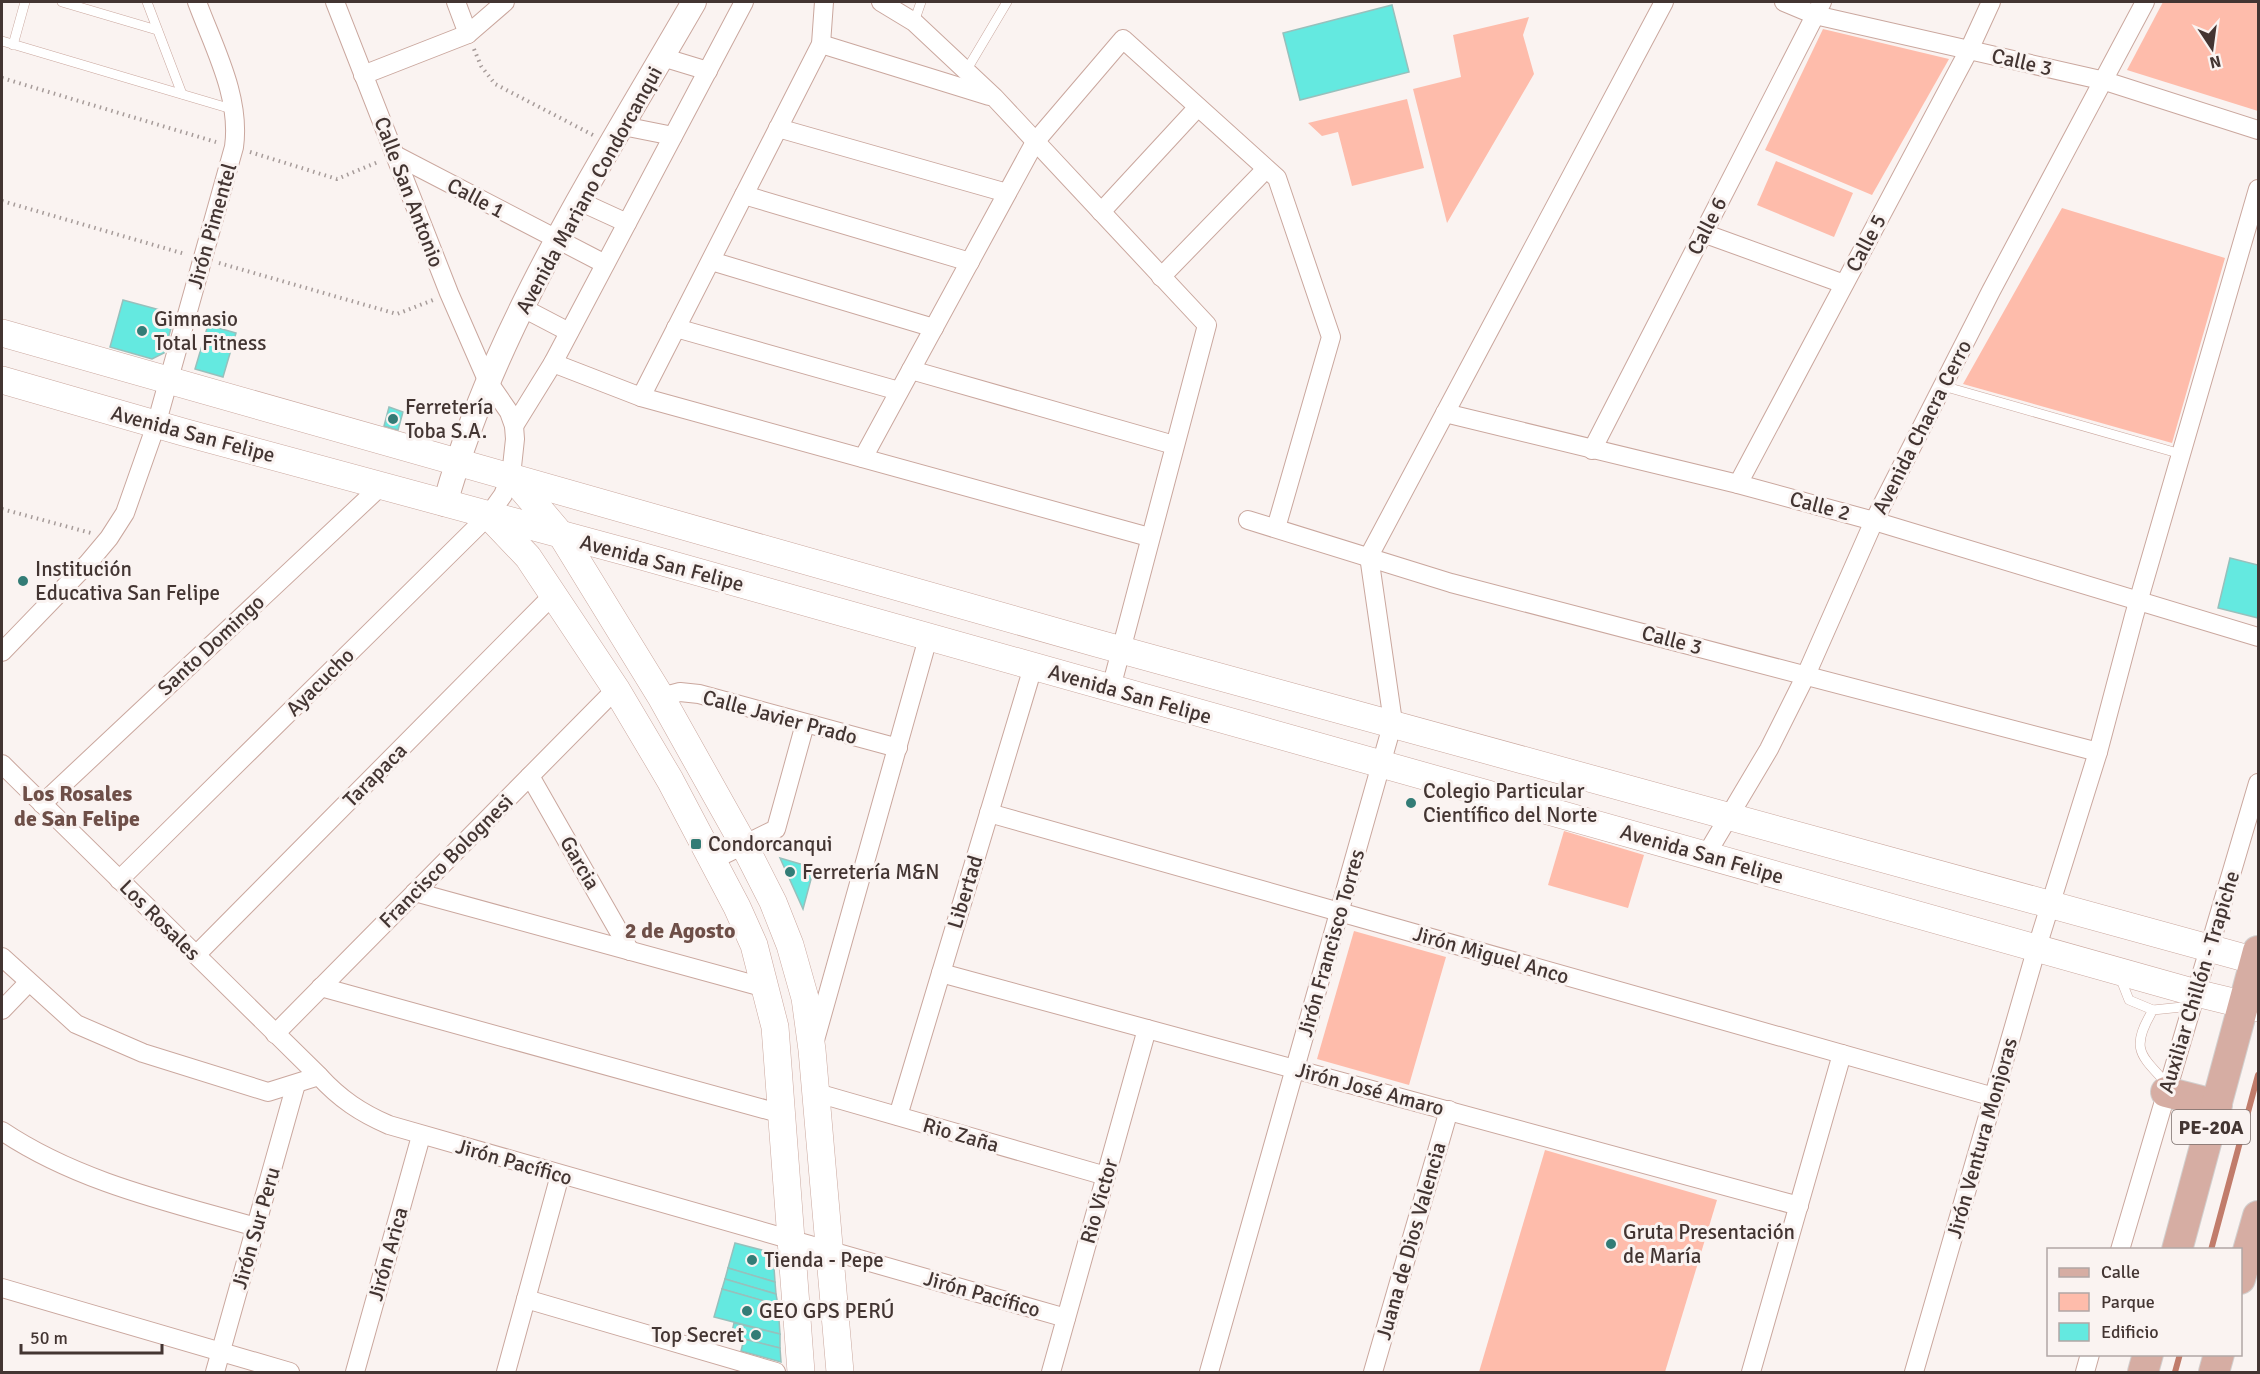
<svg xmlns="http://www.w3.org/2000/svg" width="2260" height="1374" font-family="Signika,sans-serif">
<rect width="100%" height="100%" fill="#faf3f1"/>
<g fill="#febcab">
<polygon points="2163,2 2258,2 2258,111 2127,70"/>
<polygon points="1529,17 1523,35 1534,74 1447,223 1413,89 1461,77 1453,35"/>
<polygon points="1823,29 1949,59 1872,195 1765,150"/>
<polygon points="1407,99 1424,168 1352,186 1338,132 1322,136 1308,123"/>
<polygon points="1776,161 1853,193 1834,237 1757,205"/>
<polygon points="2062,208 2225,258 2172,443 1963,384"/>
<polygon points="1564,831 1644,855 1628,908 1548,885"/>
<polygon points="1354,931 1446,957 1409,1085 1317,1059"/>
<polygon points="1545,1150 1717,1200 1665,1372 1479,1372"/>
</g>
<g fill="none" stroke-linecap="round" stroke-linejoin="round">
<g stroke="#c17c6b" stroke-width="6">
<polyline points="2211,1250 2258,1075"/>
<polyline points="2175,1372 2180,1354"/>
</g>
</g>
<g fill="#64e9e0" stroke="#97c0bc" stroke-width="1.5">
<polygon points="1392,5 1409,72 1300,100 1283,33"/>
<polygon points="123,300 175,314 164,353 152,359 110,347"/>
<polygon points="208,325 236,333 223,377 195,369"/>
<polygon points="389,407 403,412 398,430 384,426"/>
<polygon points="2230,558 2258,565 2258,618 2218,608"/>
<polygon points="780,858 814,868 803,909"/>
<polygon points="735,1243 773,1253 775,1282 728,1268"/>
<polygon points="728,1268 775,1282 776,1294 725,1279"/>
<polygon points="725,1279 776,1294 778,1305 722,1289"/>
<polygon points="722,1289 778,1305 780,1334 714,1317"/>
<polygon points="734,1323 780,1334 780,1348 731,1336"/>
<polygon points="744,1339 780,1348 781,1362 741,1351"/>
</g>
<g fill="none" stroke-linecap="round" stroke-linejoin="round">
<defs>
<g id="service">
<polyline points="62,2 157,30"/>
<polyline points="147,2 182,94"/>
<polyline points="914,22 921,2"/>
<polyline points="2,41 235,110"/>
<polyline points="13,45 25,2"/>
<polyline points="966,71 1007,2"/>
<polyline points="1943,386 2181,454"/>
<polyline points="2120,977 2129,1000 2153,1010"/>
<path d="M2168,1085C2141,1055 2129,1050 2153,1010L2192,1006"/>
</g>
<g id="minor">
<polyline points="456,2 468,34"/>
<polyline points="881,2 914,22 994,97 1207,325 1111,688"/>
<polyline points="1784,2 1815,15 2105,81 2258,130"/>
<polyline points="821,44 989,96"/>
<polyline points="662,57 708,71"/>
<polyline points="363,75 468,34 505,2"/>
<polyline points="623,126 673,136"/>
<polyline points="778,128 1007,193"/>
<polyline points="395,155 605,264"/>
<polyline points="744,195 970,262"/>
<polyline points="581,202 627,223"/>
<polyline points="1101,212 1198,107"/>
<polyline points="1703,233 1844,284"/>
<polyline points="711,261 934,328"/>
<polyline points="1161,277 1266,169"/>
<polyline points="523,308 569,332"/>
<polyline points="676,328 899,391"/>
<polyline points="553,363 641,397 1149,537"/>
<polyline points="911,370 1174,445"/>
<polyline points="641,397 821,44 824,2"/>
<polyline points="1445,413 1738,484 1874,521 2258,637"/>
<polyline points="514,426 553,363 744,2"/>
<polyline points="1592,450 1822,2"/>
<polyline points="863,458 1035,142 1123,39 1277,178 1331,337 1276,528"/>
<polyline points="1738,484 1969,50 1991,2"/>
<polyline points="1248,520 1451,583 2098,752"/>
<path d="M2,652L88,563L109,538L125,513L156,425L234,147C241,97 214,48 197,2"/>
<polyline points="661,697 680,692 699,694 898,748"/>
<polyline points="2,764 319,1076"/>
<polyline points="530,776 630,951"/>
<polyline points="42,804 381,486"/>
<polyline points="989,813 1994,1097"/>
<polyline points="1706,855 1769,749 1806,675 1874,521 1991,291 2145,2"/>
<polyline points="713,860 776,829 805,724"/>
<polyline points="119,880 488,516 503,495 511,476 515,439 514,426 509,412 487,380 449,293 335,2"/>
<polyline points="415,892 766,988"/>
<polyline points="196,955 554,594"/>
<path d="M2,957L76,1024L143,1053L268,1092L319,1076C340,1099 361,1113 389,1125L1066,1318"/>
<polyline points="941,973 1799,1206"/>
<polyline points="321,987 782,1114"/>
<polyline points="2,1010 28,983"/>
<polyline points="275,1034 616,689"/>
<polyline points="815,1040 928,638"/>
<polyline points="817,1093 1106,1176"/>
<polyline points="898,1116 1033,667"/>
<path d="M2,1131C78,1182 169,1202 256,1227"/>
<polyline points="2120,1250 2258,783"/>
<polyline points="2,1288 290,1372"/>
<polyline points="526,1299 776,1372"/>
<polyline points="215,1372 296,1084"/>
<polyline points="355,1372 421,1136"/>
<polyline points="506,1372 560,1175"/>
<polyline points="1051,1372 1147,1029"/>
<polyline points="1209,1372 1393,722 1369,556 1664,2"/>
<polyline points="1373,1372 1449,1110"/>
<polyline points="1751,1372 1842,1054"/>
<polyline points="1914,1372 2037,947 2098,752 2134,616 2258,189"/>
<polyline points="2085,1372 2090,1354"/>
</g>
<path id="tertiary" d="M445,504C494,327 603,160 694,2"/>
<g id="secondary">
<polyline points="2,333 1096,643 2256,961"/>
<polyline points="2,380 183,432 634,554 2196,993 2258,1008"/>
<polyline points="512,477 562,536 661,697 744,845 773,902 790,945 805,998 812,1050 840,1372"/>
<polyline points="489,516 528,557 616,689 670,780 737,907 754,945 775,1027 801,1372"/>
</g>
<g id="primary">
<polyline points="2166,1092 2217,1105"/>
<polyline points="2177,1250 2258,951"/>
<polyline points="2240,1279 2258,1216"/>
<polyline points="2143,1372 2148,1354"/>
<polyline points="2214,1372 2219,1354"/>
</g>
</defs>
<use href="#service" stroke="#caa79e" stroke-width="10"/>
<use href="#minor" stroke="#caa79e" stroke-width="20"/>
<use href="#tertiary" stroke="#caa79e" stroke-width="26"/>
<use href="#secondary" stroke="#caa79e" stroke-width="28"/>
<use href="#primary" stroke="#d2cfce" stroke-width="32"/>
<g stroke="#a79c9a" stroke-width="4" stroke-dasharray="1.5 4.5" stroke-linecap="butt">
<polyline points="474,49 481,66 495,84 593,135"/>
<polyline points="2,78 216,142"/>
<polyline points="250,152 337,179 378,162"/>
<polyline points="2,201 185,254"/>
<polyline points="219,263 397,314 433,300"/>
<polyline points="2,509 91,533"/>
</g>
<use href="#service" stroke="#fff" stroke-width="9"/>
<use href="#minor" stroke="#fff" stroke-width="18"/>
<use href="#tertiary" stroke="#fff" stroke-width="24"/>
<use href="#secondary" stroke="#fff" stroke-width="27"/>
<use href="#primary" stroke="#d6ada3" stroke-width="30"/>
</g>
<g fill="#337c76" stroke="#faf3f1" stroke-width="2">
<circle cx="142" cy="331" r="6"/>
<circle cx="393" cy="419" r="6"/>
<circle cx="23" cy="581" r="6"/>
<circle cx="1411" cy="803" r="6"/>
<rect x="690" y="838" width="12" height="12" rx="3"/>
<circle cx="790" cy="872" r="6"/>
<circle cx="1611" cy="1244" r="6"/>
<circle cx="752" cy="1260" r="6"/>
<circle cx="747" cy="1311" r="6"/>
<circle cx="756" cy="1335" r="6"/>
</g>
<g text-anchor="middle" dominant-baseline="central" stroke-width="6" stroke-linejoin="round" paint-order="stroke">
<rect fill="#faf3f1" stroke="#7a6e6b" stroke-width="1.5" x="2172" y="1110" width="78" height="34" rx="4.5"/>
<g font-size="20" font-weight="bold" fill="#433532">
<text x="2211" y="1127">PE-20A</text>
</g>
<g font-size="21" fill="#433532" stroke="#faf3f1">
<text transform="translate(2022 62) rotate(13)">Calle 3</text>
<text transform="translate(589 190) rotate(-61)">Avenida Mariano Condorcanqui</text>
<text transform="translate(409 192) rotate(69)">Calle San Antonio</text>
<text transform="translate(476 198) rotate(28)">Calle 1</text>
<text transform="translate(212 226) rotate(-74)">Jirón Pimentel</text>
<text transform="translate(1707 226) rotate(-63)">Calle 6</text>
<text transform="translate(1866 243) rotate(-62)">Calle 5</text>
<text transform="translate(1922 427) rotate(-63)">Avenida Chacra Cerro</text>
<text transform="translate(193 434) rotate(15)">Avenida San Felipe</text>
<text transform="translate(1820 506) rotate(15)">Calle 2</text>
<text transform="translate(662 563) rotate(15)">Avenida San Felipe</text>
<text transform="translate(1672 640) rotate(15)">Calle 3</text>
<text transform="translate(211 645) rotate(-43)">Santo Domingo</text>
<text transform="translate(320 682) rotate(-45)">Ayacucho</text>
<text transform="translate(1130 694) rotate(16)">Avenida San Felipe</text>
<text transform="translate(780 717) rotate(15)">Calle Javier Prado</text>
<text transform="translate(375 775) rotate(-45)">Tarapaca</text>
<text transform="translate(1702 854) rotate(16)">Avenida San Felipe</text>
<text transform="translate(446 861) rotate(-45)">Francisco Bolognesi</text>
<text transform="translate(580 863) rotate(60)">Garcia</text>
<text transform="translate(965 892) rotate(-73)">Libertad</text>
<text transform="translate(160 920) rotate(45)">Los Rosales</text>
<text transform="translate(1331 943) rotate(-74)">Jirón Francisco Torres</text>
<text transform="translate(1491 955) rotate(16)">Jirón Miguel Anco</text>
<text transform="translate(2199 982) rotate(-73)">Auxiliar Chillón - Trapiche</text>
<text transform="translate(1370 1089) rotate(15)">Jirón José Amaro</text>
<text transform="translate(961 1135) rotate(16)">Rio Zaña</text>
<text transform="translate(1982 1138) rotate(-74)">Jirón Ventura Monjoras</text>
<text transform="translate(514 1162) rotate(16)">Jirón Pacífico</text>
<text transform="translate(1099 1201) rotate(-74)">Rio Victor</text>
<text transform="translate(256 1228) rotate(-74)">Jirón Sur Peru</text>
<text transform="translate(1411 1241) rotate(-74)">Juana de Dios Valencia</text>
<text transform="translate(388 1254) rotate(-74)">Jirón Arica</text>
<text transform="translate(982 1294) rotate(16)">Jirón Pacífico</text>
</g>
<g font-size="21" fill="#433532" stroke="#faf3f1" text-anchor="start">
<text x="154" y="319">Gimnasio<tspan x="154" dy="24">Total Fitness</tspan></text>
<text x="405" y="407">Ferretería<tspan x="405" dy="24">Toba S.A.</tspan></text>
<text x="35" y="569">Institución<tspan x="35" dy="24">Educativa San Felipe</tspan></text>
<text x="1423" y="791">Colegio Particular<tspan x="1423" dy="24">Científico del Norte</tspan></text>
<text x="708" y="844">Condorcanqui</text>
<text x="802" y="872">Ferretería M&amp;N</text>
<text x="1623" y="1232">Gruta Presentación<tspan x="1623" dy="24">de María</tspan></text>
<text x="764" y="1260">Tienda - Pepe</text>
<text x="759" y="1311">GEO GPS PERÚ</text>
<text x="744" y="1335" text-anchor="end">Top Secret</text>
</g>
<g font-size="22" font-weight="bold" fill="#6e4f48" stroke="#faf3f1">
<text x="77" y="793">Los Rosales<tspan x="77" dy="25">de San Felipe</tspan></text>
<text x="680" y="930">2 de Agosto</text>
</g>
</g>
<rect width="2260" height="1374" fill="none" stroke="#433532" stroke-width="6"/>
<rect x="2047" y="1248" width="195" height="108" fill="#faf3f1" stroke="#b1a7a5" stroke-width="1.5"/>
<rect x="2059" y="1268" width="30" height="9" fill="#d6ada3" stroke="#b1a7a5" stroke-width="1.5"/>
<text x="2101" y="1278" font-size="18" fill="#433532">Calle</text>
<rect x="2059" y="1293" width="30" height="18" fill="#febcab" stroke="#b1a7a5" stroke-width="1.5"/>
<text x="2101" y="1308" font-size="18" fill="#433532">Parque</text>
<rect x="2059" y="1323" width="30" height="18" fill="#64e9e0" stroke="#b1a7a5" stroke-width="1.5"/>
<text x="2101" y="1338" font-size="18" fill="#433532">Edificio</text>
<g transform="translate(2212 48) rotate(167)" stroke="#faf3f1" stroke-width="4.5" paint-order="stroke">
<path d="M0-4.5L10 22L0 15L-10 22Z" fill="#433532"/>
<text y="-9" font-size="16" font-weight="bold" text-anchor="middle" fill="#433532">N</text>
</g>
<path d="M21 1344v9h141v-9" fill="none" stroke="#433532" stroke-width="3"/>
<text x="30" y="1344" font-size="18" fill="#433532" stroke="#faf3f1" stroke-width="4.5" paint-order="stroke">50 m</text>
</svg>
